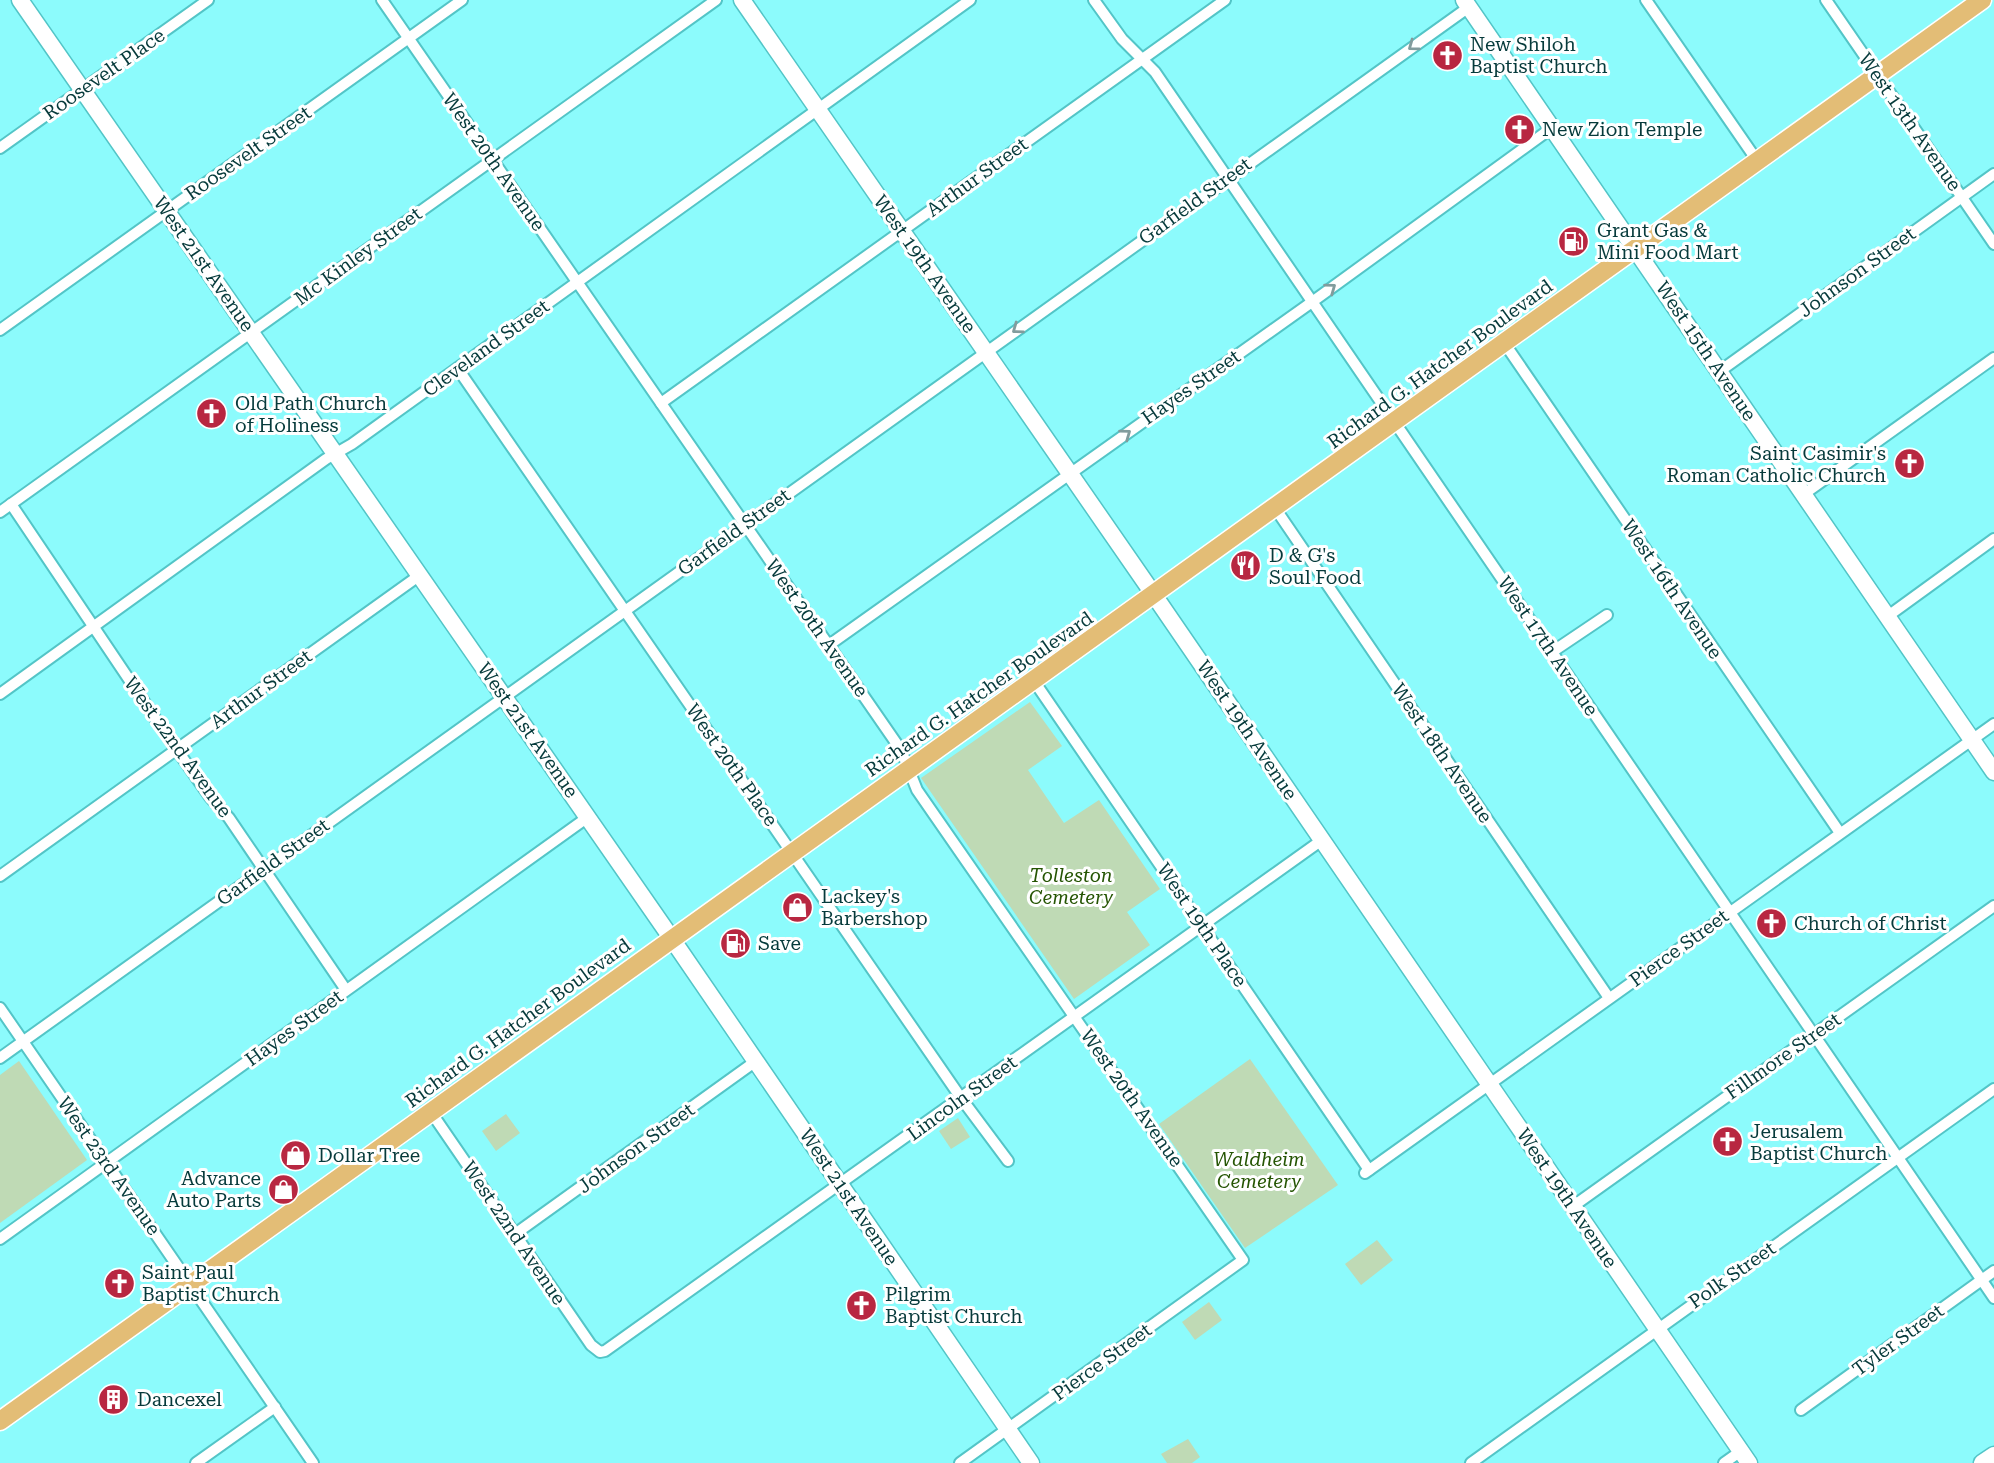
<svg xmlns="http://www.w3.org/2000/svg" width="1994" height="1463" font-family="'Roboto Serif',serif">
<rect width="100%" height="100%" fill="#8cfbfc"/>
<g fill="#bfdab5">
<polygon points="1030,702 1062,746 1028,770 1064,823 1099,800 1160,889 1127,912 1150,945 1074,999 921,778"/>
<polygon points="1250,1059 1338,1185 1245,1248 1159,1124"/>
<polygon points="19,1061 87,1160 0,1223 0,1075"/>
<polygon points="506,1114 520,1133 496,1151 482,1131"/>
<polygon points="958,1118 970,1137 951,1149 939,1131"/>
<polygon points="1377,1240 1393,1260 1361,1285 1345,1264"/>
<polygon points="1209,1302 1222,1320 1195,1340 1182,1322"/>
<polygon points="1188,1439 1200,1457 1192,1463 1167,1463 1161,1454"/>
</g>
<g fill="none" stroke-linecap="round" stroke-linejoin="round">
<defs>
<g id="street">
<polyline points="382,0 901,750 917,790 1243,1260 960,1463"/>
<polyline points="1094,0 1122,39 1155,72 1994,1298"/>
<polyline points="1646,0 1758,162"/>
<polyline points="1826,0 1994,244"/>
<polyline points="0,148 208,0"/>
<polyline points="0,330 462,0"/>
<polyline points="1505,344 1840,833"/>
<polyline points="458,369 961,1098 1008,1161"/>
<polyline points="1720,371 1994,174"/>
<polyline points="661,403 1225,0"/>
<polyline points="1804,494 1994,358"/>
<polyline points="11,504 161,727 210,797 229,818 346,990"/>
<polyline points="1275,508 1609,998"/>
<polyline points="0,512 716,0"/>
<polyline points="1888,616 1994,539"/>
<polyline points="829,645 1312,302 1553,127"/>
<polyline points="1552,652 1607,615"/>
<polyline points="1034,681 1369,1170"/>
<polyline points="0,694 326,459 352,444 970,0"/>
<polyline points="0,876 420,575"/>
<polyline points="0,1008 313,1463"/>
<polyline points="0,1058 1469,7"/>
<polyline points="431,1112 591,1345 600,1352 605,1351 1322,840"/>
<polyline points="1365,1173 1994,724"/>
<polyline points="1572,1207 1994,906"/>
<polyline points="515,1234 756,1061"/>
<polyline points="0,1239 588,817"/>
<polyline points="1801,1410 1994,1271"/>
<polyline points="196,1463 275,1407"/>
<polyline points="1471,1463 1994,1089"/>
<polyline points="1724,1463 1741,1451"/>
</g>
<g id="secondary">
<polyline points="20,0 672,939 1031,1463"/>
<polyline points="742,0 1154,595 1749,1463"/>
<polyline points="1464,0 1994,772"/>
<polyline points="1982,1463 1994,1455"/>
</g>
<polyline id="primary" points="0,1421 1982,0"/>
</defs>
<use href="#street" stroke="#53c5c7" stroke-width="14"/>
<use href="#secondary" stroke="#53c5c7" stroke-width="19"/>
<use href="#primary" stroke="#fff" stroke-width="21"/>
<use href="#street" stroke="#fff" stroke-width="10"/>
<use href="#secondary" stroke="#fff" stroke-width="16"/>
<use href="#primary" stroke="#e3bd76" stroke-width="18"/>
</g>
<defs><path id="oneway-chevron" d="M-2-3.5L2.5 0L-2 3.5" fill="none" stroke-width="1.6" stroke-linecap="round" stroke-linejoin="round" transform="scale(1.75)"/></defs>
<g stroke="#829c9d">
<use href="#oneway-chevron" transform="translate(1413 46) rotate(144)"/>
<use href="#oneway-chevron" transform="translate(1331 288) rotate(-36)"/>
<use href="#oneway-chevron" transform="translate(1017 329) rotate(144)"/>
<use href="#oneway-chevron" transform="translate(1126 434) rotate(-36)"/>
</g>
<defs>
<symbol id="church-disc" viewBox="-11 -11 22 22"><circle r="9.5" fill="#b82741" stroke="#fff"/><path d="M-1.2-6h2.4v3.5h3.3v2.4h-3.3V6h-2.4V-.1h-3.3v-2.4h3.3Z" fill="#fff"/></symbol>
<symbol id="fuel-disc" viewBox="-11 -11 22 22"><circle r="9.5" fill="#b82741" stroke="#fff"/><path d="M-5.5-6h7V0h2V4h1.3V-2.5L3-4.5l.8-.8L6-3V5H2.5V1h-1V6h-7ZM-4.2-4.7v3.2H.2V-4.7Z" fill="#fff"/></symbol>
<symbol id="restaurant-disc" viewBox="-11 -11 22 22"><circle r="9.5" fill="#b82741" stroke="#fff"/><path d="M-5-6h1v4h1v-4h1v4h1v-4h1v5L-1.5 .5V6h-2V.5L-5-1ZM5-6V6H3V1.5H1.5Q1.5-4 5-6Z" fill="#fff"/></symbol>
<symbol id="shop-disc" viewBox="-11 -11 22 22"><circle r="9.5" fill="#b82741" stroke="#fff"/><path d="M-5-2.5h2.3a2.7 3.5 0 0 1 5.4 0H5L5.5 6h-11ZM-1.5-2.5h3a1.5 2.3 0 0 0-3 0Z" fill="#fff"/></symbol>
<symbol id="building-disc" viewBox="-11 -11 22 22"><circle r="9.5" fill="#b82741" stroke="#fff"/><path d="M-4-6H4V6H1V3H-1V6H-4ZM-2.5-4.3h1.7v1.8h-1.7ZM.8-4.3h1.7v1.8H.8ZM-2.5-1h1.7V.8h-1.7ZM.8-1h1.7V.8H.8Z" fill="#fff"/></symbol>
</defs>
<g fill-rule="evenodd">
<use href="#church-disc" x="1430" y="38" width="35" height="35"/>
<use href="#church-disc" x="1502" y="112" width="35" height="35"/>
<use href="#fuel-disc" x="1556" y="224" width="35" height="35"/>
<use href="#church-disc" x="194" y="396" width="35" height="35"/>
<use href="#church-disc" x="1892" y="446" width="35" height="35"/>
<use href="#restaurant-disc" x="1228" y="548" width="35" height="35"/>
<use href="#shop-disc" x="780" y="890" width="35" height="35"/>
<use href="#church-disc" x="1754" y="906" width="35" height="35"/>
<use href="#fuel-disc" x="718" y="926" width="35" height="35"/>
<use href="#church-disc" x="1710" y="1124" width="35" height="35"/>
<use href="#shop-disc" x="278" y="1138" width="35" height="35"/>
<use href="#shop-disc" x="266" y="1172" width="35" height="35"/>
<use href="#church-disc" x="102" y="1266" width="35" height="35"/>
<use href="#church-disc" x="844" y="1288" width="35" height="35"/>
<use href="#building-disc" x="96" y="1382" width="35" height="35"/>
</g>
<g text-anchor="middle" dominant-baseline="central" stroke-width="6" stroke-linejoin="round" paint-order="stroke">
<g font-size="19" fill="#063a3b" stroke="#fff" text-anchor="start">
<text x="1470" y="44">New Shiloh<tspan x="1470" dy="22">Baptist Church</tspan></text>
<text x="1542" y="129">New Zion Temple</text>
<text x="1597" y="230">Grant Gas &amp;<tspan x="1597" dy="22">Mini Food Mart</tspan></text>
<text x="235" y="403">Old Path Church<tspan x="235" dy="22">of Holiness</tspan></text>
<text x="1886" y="453" text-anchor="end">Saint Casimir's<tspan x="1886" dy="22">Roman Catholic Church</tspan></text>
<text x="1269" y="555">D &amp; G's<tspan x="1269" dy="22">Soul Food</tspan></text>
<text x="821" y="896">Lackey's<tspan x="821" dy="22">Barbershop</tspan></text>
<text x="1794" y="923">Church of Christ</text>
<text x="758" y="943">Save</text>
<text x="1750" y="1131">Jerusalem<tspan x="1750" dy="22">Baptist Church</tspan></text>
<text x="318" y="1155">Dollar Tree</text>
<text x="261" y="1178" text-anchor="end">Advance<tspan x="261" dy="22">Auto Parts</tspan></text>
<text x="142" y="1272">Saint Paul<tspan x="142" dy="22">Baptist Church</tspan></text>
<text x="885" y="1294">Pilgrim<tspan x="885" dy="22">Baptist Church</tspan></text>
<text x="137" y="1399">Dancexel</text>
</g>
<g font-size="19" fill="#063a3b" stroke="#fff">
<text transform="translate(104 74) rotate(-35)">Roosevelt Place</text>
<text transform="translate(1910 122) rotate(55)">West 13th Avenue</text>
<text transform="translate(248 153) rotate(-35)">Roosevelt Street</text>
<text transform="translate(494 162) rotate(55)">West 20th Avenue</text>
<text transform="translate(977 177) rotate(-36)">Arthur Street</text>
<text transform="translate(1195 201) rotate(-36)">Garfield Street</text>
<text transform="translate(358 256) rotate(-36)">Mc Kinley Street</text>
<text transform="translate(204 264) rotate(55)">West 21st Avenue</text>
<text transform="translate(925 264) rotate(55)">West 19th Avenue</text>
<text transform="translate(1857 272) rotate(-36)">Johnson Street</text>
<text transform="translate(486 348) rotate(-36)">Cleveland Street</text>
<text transform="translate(1706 351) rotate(56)">West 15th Avenue</text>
<text transform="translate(1440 364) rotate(-36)">Richard G. Hatcher Boulevard</text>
<text transform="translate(1191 387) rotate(-35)">Hayes Street</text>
<text transform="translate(734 532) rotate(-36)">Garfield Street</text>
<text transform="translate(1672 589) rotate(56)">West 16th Avenue</text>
<text transform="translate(817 628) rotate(55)">West 20th Avenue</text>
<text transform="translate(1548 646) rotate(56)">West 17th Avenue</text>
<text transform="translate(261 689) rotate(-36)">Arthur Street</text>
<text transform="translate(979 694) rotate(-35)">Richard G. Hatcher Boulevard</text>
<text transform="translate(528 730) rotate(55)">West 21st Avenue</text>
<text transform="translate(1247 730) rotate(56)">West 19th Avenue</text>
<text transform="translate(178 747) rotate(54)">West 22nd Avenue</text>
<text transform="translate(1442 753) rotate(56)">West 18th Avenue</text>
<text transform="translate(732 765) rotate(55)">West 20th Place</text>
<text transform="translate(273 862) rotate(-36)">Garfield Street</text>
<text transform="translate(1202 925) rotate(56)">West 19th Place</text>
<text transform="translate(1679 948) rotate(-36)">Pierce Street</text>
<text transform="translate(518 1023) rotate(-36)">Richard G. Hatcher Boulevard</text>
<text transform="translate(294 1028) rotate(-36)">Hayes Street</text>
<text transform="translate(1783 1056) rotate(-35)">Fillmore Street</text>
<text transform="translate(962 1098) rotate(-36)">Lincoln Street</text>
<text transform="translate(1132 1098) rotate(55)">West 20th Avenue</text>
<text transform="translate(636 1148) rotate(-36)">Johnson Street</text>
<text transform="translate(109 1166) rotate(55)">West 23rd Avenue</text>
<text transform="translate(849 1197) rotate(56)">West 21st Avenue</text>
<text transform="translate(1567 1198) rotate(56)">West 19th Avenue</text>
<text transform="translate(514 1233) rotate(56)">West 22nd Avenue</text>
<text transform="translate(1732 1275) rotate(-35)">Polk Street</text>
<text transform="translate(1898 1340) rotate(-36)">Tyler Street</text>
<text transform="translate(1102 1362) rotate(-36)">Pierce Street</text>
</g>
<g font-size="19" font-style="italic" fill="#255503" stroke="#fff">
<text x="1071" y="875">Tolleston<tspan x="1071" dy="22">Cemetery</tspan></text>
<text x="1259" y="1159">Waldheim<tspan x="1259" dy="22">Cemetery</tspan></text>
</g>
</g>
</svg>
